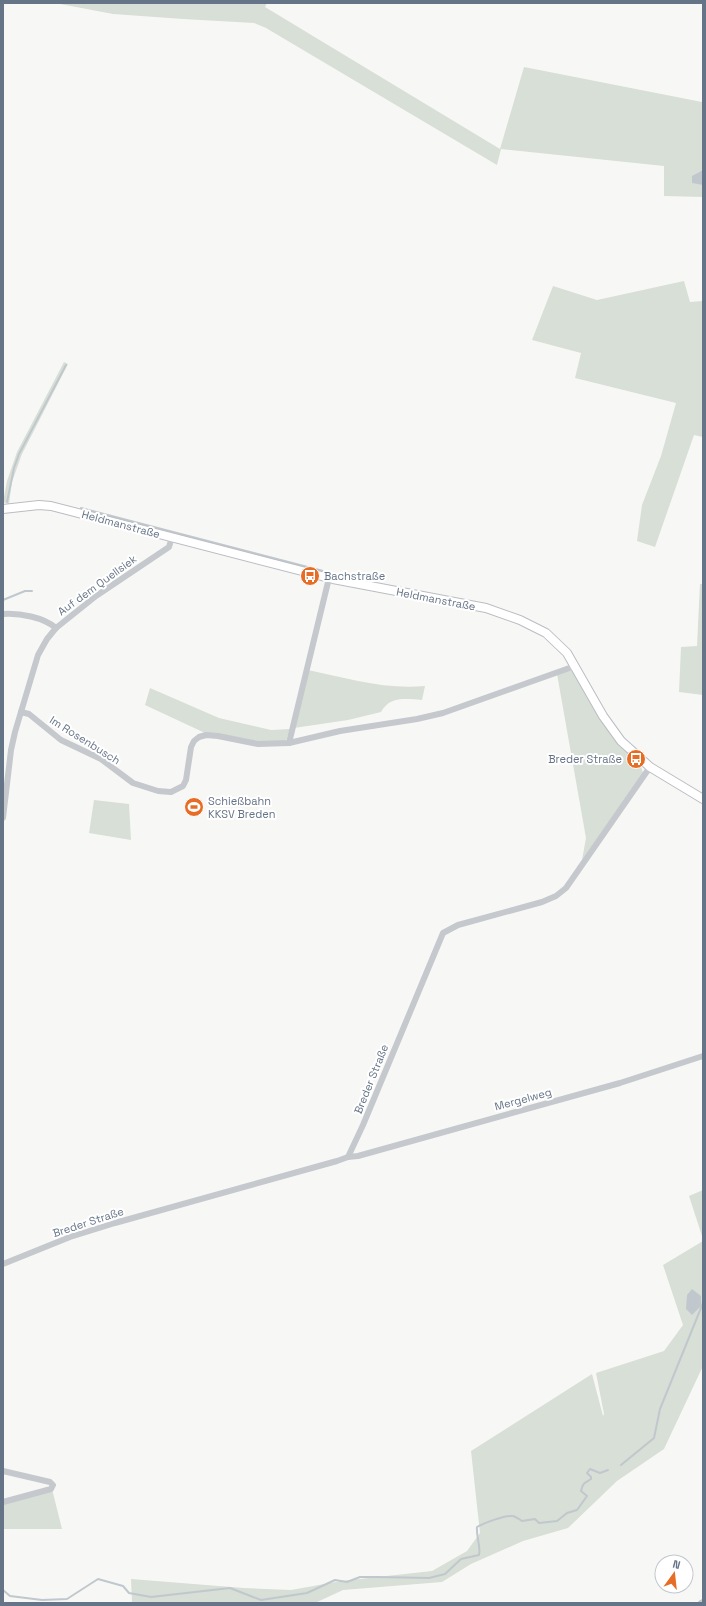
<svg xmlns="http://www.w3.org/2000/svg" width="706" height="1606" font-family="'Space Grotesk',sans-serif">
<rect width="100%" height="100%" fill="#f7f8f5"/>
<g fill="#d8dfd6">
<polygon points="55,3 267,3 265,7 500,149 524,67 702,102 703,101 703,197 664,196 664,166 501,149 497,165 266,28 254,23 183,19 113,14"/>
<polygon points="684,281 690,302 703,301 703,437 694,435 655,547 637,541 642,505 661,456 676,403 575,378 581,353 532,340 553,286 597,300"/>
<polygon points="64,362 68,364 22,454 12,482 9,504 3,502 7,481 17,452"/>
<polygon points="700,584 703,584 703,695 679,692 681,647 697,646"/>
<path d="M308,670C346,678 386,690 425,686L422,700C405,699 390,696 381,712L348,720L294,728Z"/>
<polygon points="570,670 575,672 640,763 643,773 582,860 586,838 557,674"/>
<polygon points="150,688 219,718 271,730 290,729 286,741 260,742 205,733 145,705"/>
<polygon points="94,800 129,804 131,840 89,833"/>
<polygon points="703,1190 703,1239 689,1196"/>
<polygon points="703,1241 703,1366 664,1449 617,1481 568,1528 523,1541 471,1564 442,1582 343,1590 315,1603 132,1603 131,1579 244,1588 291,1590 341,1581 432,1571 467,1551 480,1533 471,1451 592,1374 603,1416 604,1414 596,1373 664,1351 683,1325 663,1265"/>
<polygon points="52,1489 62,1529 3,1529 3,1503"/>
</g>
<g fill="#c0c8ce">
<polygon points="703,170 703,185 692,183 692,176"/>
<polygon points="692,1289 701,1296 701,1306 692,1315 686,1309 687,1295"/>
</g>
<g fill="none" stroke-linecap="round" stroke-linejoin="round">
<g stroke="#c0c8ce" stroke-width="2">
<polyline points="7,502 14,468 19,454 66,365"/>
<polyline points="81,508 327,572"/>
<polyline points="3,600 25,591 32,591"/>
<polyline points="621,1465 654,1438 660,1409 703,1303"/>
<path d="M3,1590L10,1596L42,1600L67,1599L98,1579L123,1586L129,1593L151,1597L230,1588L261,1600L307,1593L335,1580L347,1582L360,1577H378L429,1578L445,1574L461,1559L479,1555C481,1546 476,1537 477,1527C484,1523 505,1515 513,1516C516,1517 519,1519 522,1521L535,1519L539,1523L557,1521L567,1513L577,1510L587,1496L581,1491C583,1482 585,1483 591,1479V1477L587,1473L590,1469L600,1473L608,1470"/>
</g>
<defs>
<polyline id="secondary" points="3,509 39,505 51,506 333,579 486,608 520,620 546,633 567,653 603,716 621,741 650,767 703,799"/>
</defs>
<use href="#secondary" stroke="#babdc3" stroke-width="10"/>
<g stroke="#c5c8cc" stroke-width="6">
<path d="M3,614C20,613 43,617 56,628"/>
<polyline points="21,712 29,714 61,740 101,759 133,783 158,791 171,792 183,786 186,780 191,747 194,741 199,737 206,735 218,736 258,744 289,743 340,731 417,719 443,713 575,666"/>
<polyline points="289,743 329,578"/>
<polyline points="3,818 11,750 15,732 38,655 47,639 56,628 96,596 169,547 172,537"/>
<polyline points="348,1157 358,1156 620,1083 703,1056"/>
<polyline points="3,1264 70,1237 115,1223 337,1161 348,1157 363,1125 443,933 458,925 542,902 556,896 566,888 650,767"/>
<polyline points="3,1471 50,1482 53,1485 51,1489 3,1502"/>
<polyline points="701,1603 703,1602"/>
</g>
<use href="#secondary" stroke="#fff" stroke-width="8"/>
</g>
<defs>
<symbol id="bus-disc" viewBox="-11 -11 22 22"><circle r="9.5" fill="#e76c25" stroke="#fff"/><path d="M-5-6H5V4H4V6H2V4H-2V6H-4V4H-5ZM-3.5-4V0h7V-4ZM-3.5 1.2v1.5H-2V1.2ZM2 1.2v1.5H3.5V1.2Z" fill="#fff"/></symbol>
<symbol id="stadium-disc" viewBox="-11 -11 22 22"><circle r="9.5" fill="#e76c25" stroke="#fff"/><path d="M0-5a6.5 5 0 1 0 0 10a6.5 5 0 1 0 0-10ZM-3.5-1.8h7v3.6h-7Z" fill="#fff"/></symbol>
</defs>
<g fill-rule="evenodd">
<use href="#bus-disc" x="299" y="565" width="22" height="22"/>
<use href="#bus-disc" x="625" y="748" width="22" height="22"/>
<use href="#stadium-disc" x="183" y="796" width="22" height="22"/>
</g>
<g text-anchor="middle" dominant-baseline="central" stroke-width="4" stroke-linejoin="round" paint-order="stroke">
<g font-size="11" fill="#667487" stroke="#fff">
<text transform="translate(121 524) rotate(15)">Heldmanstraße</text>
<text transform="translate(97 585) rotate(-36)">Auf dem Quellsiek</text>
<text transform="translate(436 599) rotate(11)">Heldmanstraße</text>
<text transform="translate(85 740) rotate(32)">Im Rosenbusch</text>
<text transform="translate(371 1079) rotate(-68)">Breder Straße</text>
<text transform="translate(523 1099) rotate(-15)">Mergelweg</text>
<text transform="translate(88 1222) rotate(-18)">Breder Straße</text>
</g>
<g font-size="11" fill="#667487" stroke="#fff" text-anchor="start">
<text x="324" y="576">Bachstraße</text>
<text x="622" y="759" text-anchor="end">Breder Straße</text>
<text x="208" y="801">Schießbahn<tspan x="208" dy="13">KKSV Breden</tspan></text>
</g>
</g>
<rect width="706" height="1606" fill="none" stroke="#667487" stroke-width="8"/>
<g transform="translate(674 1574) rotate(15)"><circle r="19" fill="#ffffff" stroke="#c2c7cf"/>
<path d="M0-3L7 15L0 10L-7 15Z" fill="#e76c25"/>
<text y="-6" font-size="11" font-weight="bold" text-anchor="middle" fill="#667487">N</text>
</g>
</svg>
